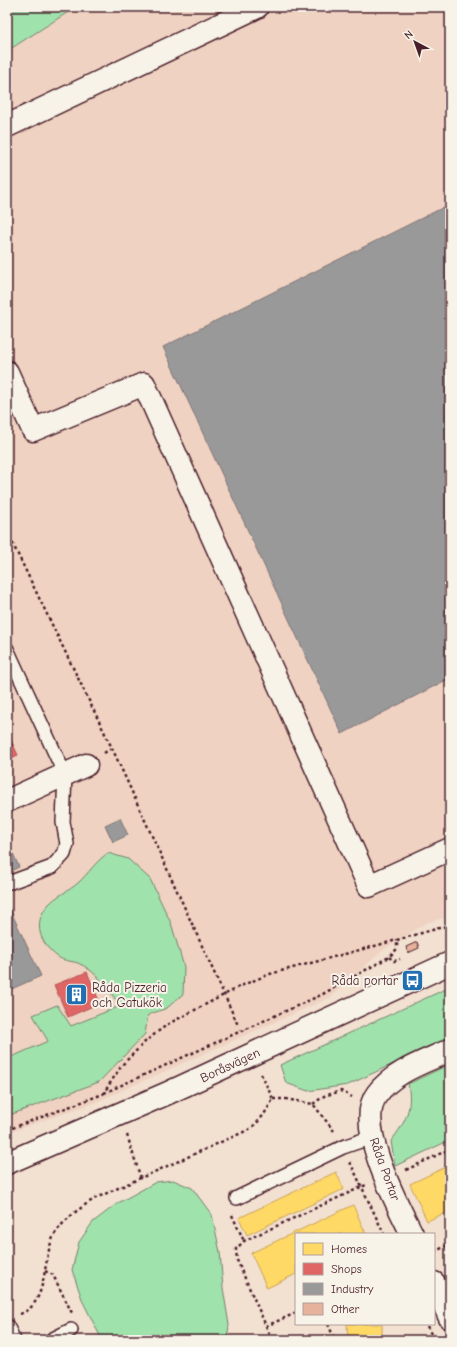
<svg xmlns="http://www.w3.org/2000/svg" width="457" height="1347" font-family="'Comic Neue',sans-serif">
<rect width="100%" height="100%" fill="#f2e0d1"/>
<filter id="ink" filterUnits="userSpaceOnUse"><feTurbulence type="fractalNoise" baseFrequency=".025" numOctaves="2"/><feDisplacementMap in="SourceGraphic" scale="8" xChannelSelector="R" yChannelSelector="G"/><feConvolveMatrix kernelMatrix="1 2 1 2 8 2 1 2 1" color-interpolation-filters="sRGB"/></filter>
<g filter="url(#ink)">
<polygon fill="#efd2c1" points="76,7 450,7 450,916 426,923 383,950 331,997 94,1103 7,1133 7,51"/>
<g fill="#a0e2ac" stroke="#75806c">
<polygon points="7,7 76,7 7,51"/>
<path d="M108,853L128,859L150,879L171,923L184,967L183,994L167,1008L148,1015L145,1034L99,1082L7,1116V1059L48,1041L33,1015L57,1005L71,1026L120,1006C109,990 97,971 78,963C72,961 63,961 58,957C40,944 32,923 48,905C56,896 69,891 78,883C89,873 95,862 108,853Z"/>
<polygon points="450,987 450,1037 348,1085 308,1091 286,1083 280,1065"/>
<path d="M450,1064V1140L395,1166L391,1141C405,1123 413,1109 408,1084Z"/>
<polygon points="173,1180 192,1188 212,1215 220,1252 223,1288 229,1325 227,1340 102,1340 83,1302 72,1270 79,1242 93,1222 118,1203 156,1182"/>
</g>
<g fill="#ffd966" stroke="#c9a154">
<polygon points="450,1165 450,1211 427,1221 410,1184"/>
<polygon points="336,1172 344,1189 247,1235 239,1218"/>
<polygon points="353,1205 366,1234 296,1234 296,1274 267,1288 251,1253"/>
<polygon points="347,1324 382,1324 382,1340 348,1340"/>
</g>
<g fill="#e06666" stroke="#b35154">
<polygon points="7,732 18,755 7,760"/>
<polygon points="87,972 100,1003 68,1017 54,985"/>
</g>
<g fill="#999" stroke="#817478">
<polygon points="450,204 450,678 342,734 163,347"/>
<polygon points="120,818 128,835 113,842 105,825"/>
<polygon points="12,851 19,867 7,873 7,853"/>
<polygon points="7,903 41,976 7,991"/>
</g>
<polygon fill="#e7b29b" stroke="#4a1f2b" points="417,942 419,948 408,953 406,947"/>
<g fill="none" stroke-linecap="round" stroke-linejoin="round">
<defs>
<g id="service">
<polyline points="7,649 65,775 63,822 67,844 64,854 52,867 11,882"/>
<polyline points="237,1198 343,1147 372,1137"/>
<polyline points="7,1326 14,1340"/>
<polyline points="51,1340 71,1330"/>
</g>
<g id="minor">
<polyline points="7,126 257,7"/>
<polyline points="7,372 33,430 144,384 369,886 450,849"/>
<polyline points="7,801 86,765"/>
<path d="M412,1234C397,1204 354,1124 377,1094C394,1071 425,1062 450,1050"/>
<polyline points="434,1283 450,1318"/>
</g>
<polyline id="tertiary" points="7,1163 168,1093 450,963"/>
</defs>
<use href="#service" stroke="#4a1f2b" stroke-width="16"/>
<use href="#minor" stroke="#4a1f2b" stroke-width="25"/>
<use href="#tertiary" stroke="#4a1f2b" stroke-width="25"/>
<g stroke="#4a1f2b" stroke-width="2.5" stroke-dasharray="3 3" stroke-linecap="butt">
<polyline points="7,532 112,748 238,1025"/>
<polyline points="104,753 112,748"/>
<polyline points="445,937 450,933 448,925"/>
<polyline points="389,957 394,961 400,959"/>
<polyline points="261,1074 273,1099"/>
<polyline points="104,1093 321,995 389,957 397,949 397,940 450,925"/>
<polyline points="273,1099 286,1099 313,1104 334,1131"/>
<polyline points="313,1104 324,1096 341,1091 352,1097"/>
<polyline points="7,1130 103,1094 122,1065 147,1040 168,1024 245,984 270,974 397,940"/>
<polyline points="127,1135 141,1179"/>
<polyline points="350,1162 384,1234"/>
<polyline points="406,1170 450,1149"/>
<polyline points="232,1215 244,1241"/>
<polyline points="434,1252 450,1244"/>
<polyline points="45,1271 53,1275 72,1313"/>
<polyline points="296,1313 266,1326 237,1260 236,1249 244,1241 366,1185"/>
<path d="M20,1314C50,1304 41,1255 56,1232C66,1218 81,1207 96,1198L248,1130C260,1122 266,1112 273,1099"/>
<polyline points="328,1324 335,1340"/>
<polyline points="266,1326 272,1340"/>
<polyline points="427,1326 434,1340"/>
</g>
<use href="#service" stroke="#f7f3e8" stroke-width="13"/>
<use href="#minor" stroke="#f7f3e8" stroke-width="22"/>
<use href="#tertiary" stroke="#f7f3e8" stroke-width="22"/>
</g>
</g>
<defs>
<symbol id="bus-square" viewBox="-11 -11 22 22"><rect x="-9" y="-9" width="18" height="18" rx="4" fill="#1f6fb2" stroke="#f7f3e8"/><path d="M-5-6H5V4H4V6H2V4H-2V6H-4V4H-5ZM-3.5-4V0h7V-4ZM-3.5 1.2v1.5H-2V1.2ZM2 1.2v1.5H3.5V1.2Z" fill="#fff"/></symbol>
<symbol id="building-square" viewBox="-11 -11 22 22"><rect x="-9" y="-9" width="18" height="18" rx="4" fill="#1f6fb2" stroke="#f7f3e8"/><path d="M-4-6H4V6H1V3H-1V6H-4ZM-2.5-4.3h1.7v1.8h-1.7ZM.8-4.3h1.7v1.8H.8ZM-2.5-1h1.7V.8h-1.7ZM.8-1h1.7V.8H.8Z" fill="#fff"/></symbol>
</defs>
<g fill-rule="evenodd">
<use href="#bus-square" x="400" y="968" width="25" height="25"/>
<use href="#building-square" x="64" y="982" width="25" height="25"/>
</g>
<g text-anchor="middle" dominant-baseline="central" stroke-width="4" stroke-linejoin="round" paint-order="stroke">
<g font-size="13" fill="#4a1f2b" stroke="#f7f3e8" text-anchor="end">
<text x="398" y="980">Råda portar</text>
<text x="92" y="987" text-anchor="start">Råda Pizzeria<tspan x="92" dy="15">och Gatukök</tspan></text>
</g>
<g font-size="13" fill="#4a1f2b" stroke="#f7f3e8">
<text transform="translate(230 1065) rotate(-25)">Boråsvägen</text>
<text transform="translate(385 1169) rotate(70)">Råda Portar</text>
</g>
</g>
<rect width="457" height="1347" fill="none" stroke="#f7f3e8" stroke-width="24"/>
<rect x="12" y="12" width="433" height="1323" fill="none" stroke="#4a1f2b" stroke-width="1.5" filter="url(#ink)"/>
<rect x="295" y="1233" width="140" height="92" fill="#f7f3e8" stroke="#b29e9c"/>
<rect x="303" y="1243" width="20" height="12" fill="#ffd966" stroke="#b29e9c"/>
<text x="331" y="1253" font-size="12" fill="#4a1f2b">Homes</text>
<rect x="303" y="1263" width="20" height="12" fill="#e06666" stroke="#b29e9c"/>
<text x="331" y="1273" font-size="12" fill="#4a1f2b">Shops</text>
<rect x="303" y="1283" width="20" height="12" fill="#999999" stroke="#b29e9c"/>
<text x="331" y="1293" font-size="12" fill="#4a1f2b">Industry</text>
<rect x="303" y="1303" width="20" height="12" fill="#e7b29b" stroke="#b29e9c"/>
<text x="331" y="1313" font-size="12" fill="#4a1f2b">Other</text>
<g transform="translate(415 42) rotate(319)" stroke="#f7f3e8" stroke-width="3" paint-order="stroke">
<path d="M0-3L7 15L0 10L-7 15Z" fill="#4a1f2b"/>
<text y="-6" font-size="11" font-weight="bold" text-anchor="middle" fill="#4a1f2b">N</text>
</g>
</svg>
